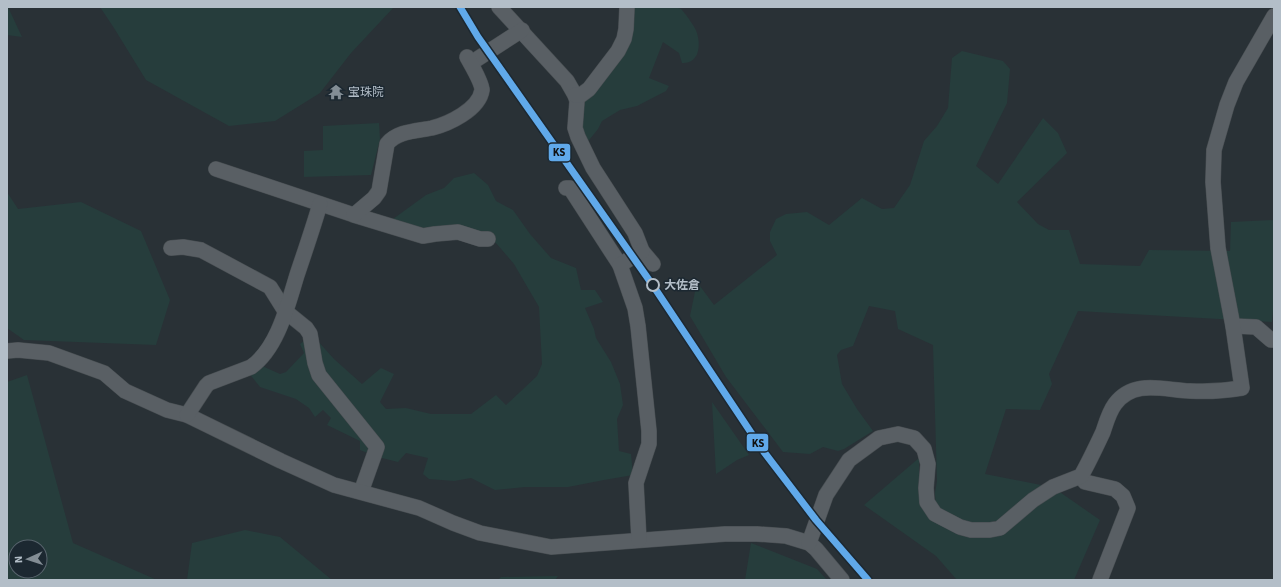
<svg xmlns="http://www.w3.org/2000/svg" width="1281" height="587" font-family="'Source Sans 3','Noto Sans JP',sans-serif">
<rect width="100%" height="100%" fill="#293136"/>
<g fill="#263d3c" fill-rule="evenodd">
<polygon points="7,7 8,7 22,37 7,35"/>
<polygon points="100,7 394,7 351,53 320,93 275,121 229,126 146,80 114,28"/>
<path d="M630,7H675C677,8 680,8 681,9C685,13 696,28 697,33C701,46 699,64 682,63L679,53L663,42L649,78L669,86L666,91L637,106L620,110L602,121L598,129L585,145L580,136L583,99L616,60Z"/>
<polygon points="962,51 1003,61 1010,69 1007,103 976,166 998,184 1043,118 1058,133 1067,153 1017,202 1038,224 1049,230 1069,230 1080,264 1140,266 1149,250 1230,251 1231,222 1274,220 1274,299 1272,322 1078,311 1049,374 1052,384 1040,410 1006,409 985,474 1051,487 990,528 936,512 935,493 937,481 933,345 898,329 895,311 869,306 853,346 841,350 837,355 842,384 857,409 873,431 844,449 838,451 823,447 810,454 783,452 726,377 690,316 697,282 714,305 777,255 770,241 770,232 776,219 786,214 807,212 829,225 862,198 882,209 894,208 910,185 924,141 937,126 948,108 952,58"/>
<polygon points="379,123 380,139 371,175 304,177 304,151 323,150 323,126"/>
<polygon points="474,173 488,185 496,201 513,210 530,234 551,258 576,268 581,290 595,290 603,302 585,308 594,329 596,338 611,362 620,384 623,405 617,419 619,451 631,454 633,475 604,480 568,487 525,487 495,490 471,478 454,481 429,479 423,474 428,458 406,453 398,462 378,457 360,450 360,441 327,425 331,418 323,410 315,417 309,408 296,399 260,387 248,372 260,365 280,374 286,372 304,353 300,344 309,337 316,339 334,359 362,384 381,368 394,374 380,402 386,409 406,408 431,414 471,414 496,395 506,405 537,376 542,364 539,307 514,264 496,243 479,235 424,233 393,219 426,195 444,188 454,178"/>
<polygon points="7,192 18,209 81,202 141,231 170,300 156,345 24,340 7,328"/>
<path d="M27,375L73,543L157,580H7V382ZM16,547H40V571H16Z"/>
<polygon points="712,402 749,455 737,460 716,474"/>
<polygon points="919,458 919,501 991,533 1054,488 1100,520 1074,580 957,580 936,556 864,505"/>
<polygon points="245,530 280,537 332,580 187,580 192,543"/>
<polygon points="751,543 817,569 827,580 745,580"/>
<polygon points="558,576 555,580 498,580 501,577"/>
</g>
<g fill="none" stroke-linecap="round" stroke-linejoin="round">
<defs>
<g id="minor">
<polyline points="499,7 567,81 575,95 577,101 575,128 578,137 593,168 635,233 642,251 653,264"/>
<polyline points="471,63 522,30"/>
<polyline points="575,95 581,95 589,89 618,51 624,39 626,29 627,7"/>
<polyline points="216,169 354,215 423,236 435,234 458,232 480,239 488,239"/>
<polyline points="566,188 570,188 620,265"/>
<path d="M354,215L374,198L379,191L387,144C397,131 417,131 432,128C448,124 479,110 482,90C482,83 471,64 467,57"/>
<polyline points="171,248 183,247 201,250 270,287 285,311 306,328 310,334 315,363 319,375 377,447 361,492"/>
<polyline points="1233,326 1256,327 1271,340 1274,340"/>
<polyline points="7,351 18,350 49,353 104,373 125,391 167,410 187,415 281,461 334,485 419,508 453,523 480,533 551,547 725,534 757,534 786,536 809,543 816,549 842,580"/>
<path d="M187,415L206,386L209,383L251,367C278,348 288,304 297,275C305,251 313,228 320,204"/>
<polyline points="1081,476 1085,482 1115,489 1123,496 1128,508 1100,580"/>
<polyline points="639,540 636,483 649,444 649,431 638,326 635,308 620,265 642,251"/>
<path d="M809,543L826,495L849,460L879,438L898,434L914,438L924,449L928,464L926,488L927,502L935,514L960,527L971,530H990L1000,528L1033,500L1053,487L1081,476C1089,462 1096,447 1103,432C1106,423 1109,412 1115,404C1134,379 1163,390 1190,391C1207,392 1224,391 1242,388L1233,326L1218,248L1213,182L1214,150L1227,105L1236,82L1274,16"/>
</g>
</defs>
<use href="#minor" stroke="#474d51" stroke-width="16"/>
<use href="#minor" stroke="#595f64" stroke-width="15"/>
<defs>
<polyline id="rail-1" points="460,7 478,37 654,287 764,452 816,520 868,580"/>
</defs>
<use href="#rail-1" stroke="#1c2831" stroke-width="10"/>
<use href="#rail-1" stroke="#60a9ea" stroke-width="7"/>
</g>
<defs>
<symbol id="temple-bare" viewBox="-9 -9 18 18"><path d="M0-6L5-2H3V0L6.5 2.5H4V6H1.5V3h-3V6H-4V2.5H-6.5L-3 0V-2H-5Z" fill="#838d95" stroke="#1c2831" stroke-width="2.5" paint-order="stroke"/></symbol>
</defs>
<g fill-rule="evenodd">
<use href="#temple-bare" x="325" y="81" width="22" height="22"/>
</g>
<circle fill="#1c2831" stroke="#b3bec8" stroke-width="2" cx="653" cy="285" r="6"/>
<g text-anchor="middle" dominant-baseline="central" stroke-width="3" stroke-linejoin="round" paint-order="stroke">
<g font-size="12" fill="#b3bec8" stroke="#1c2831" text-anchor="start">
<text x="348" y="92">宝珠院</text>
</g>
<g font-size="12" font-weight="bold" fill="#b3bec8" stroke="#1c2831" text-anchor="start">
<text x="664" y="285">大佐倉</text>
</g>
</g>
<g stroke="#1c2831" stroke-width="1.5">
<rect x="548" y="143" width="23" height="19" rx="4" fill="#60a9ea"/>
<rect x="746" y="433" width="23" height="19" rx="4" fill="#60a9ea"/>
</g>
<g font-size="11" text-anchor="middle" font-weight="bold" fill="#111">
<text x="559" y="156">KS</text>
<text x="758" y="447">KS</text>
</g>
<rect width="1281" height="587" fill="none" stroke="#b3bec8" stroke-width="16"/>
<g transform="translate(28 559) rotate(267)"><circle r="19" fill="#1c2831" stroke="#58646d"/>
<path d="M0-3L7 15L0 10L-7 15Z" fill="#838d95"/>
<text y="-6" font-size="11" font-weight="bold" text-anchor="middle" fill="#b3bec8">N</text>
</g>
</svg>
